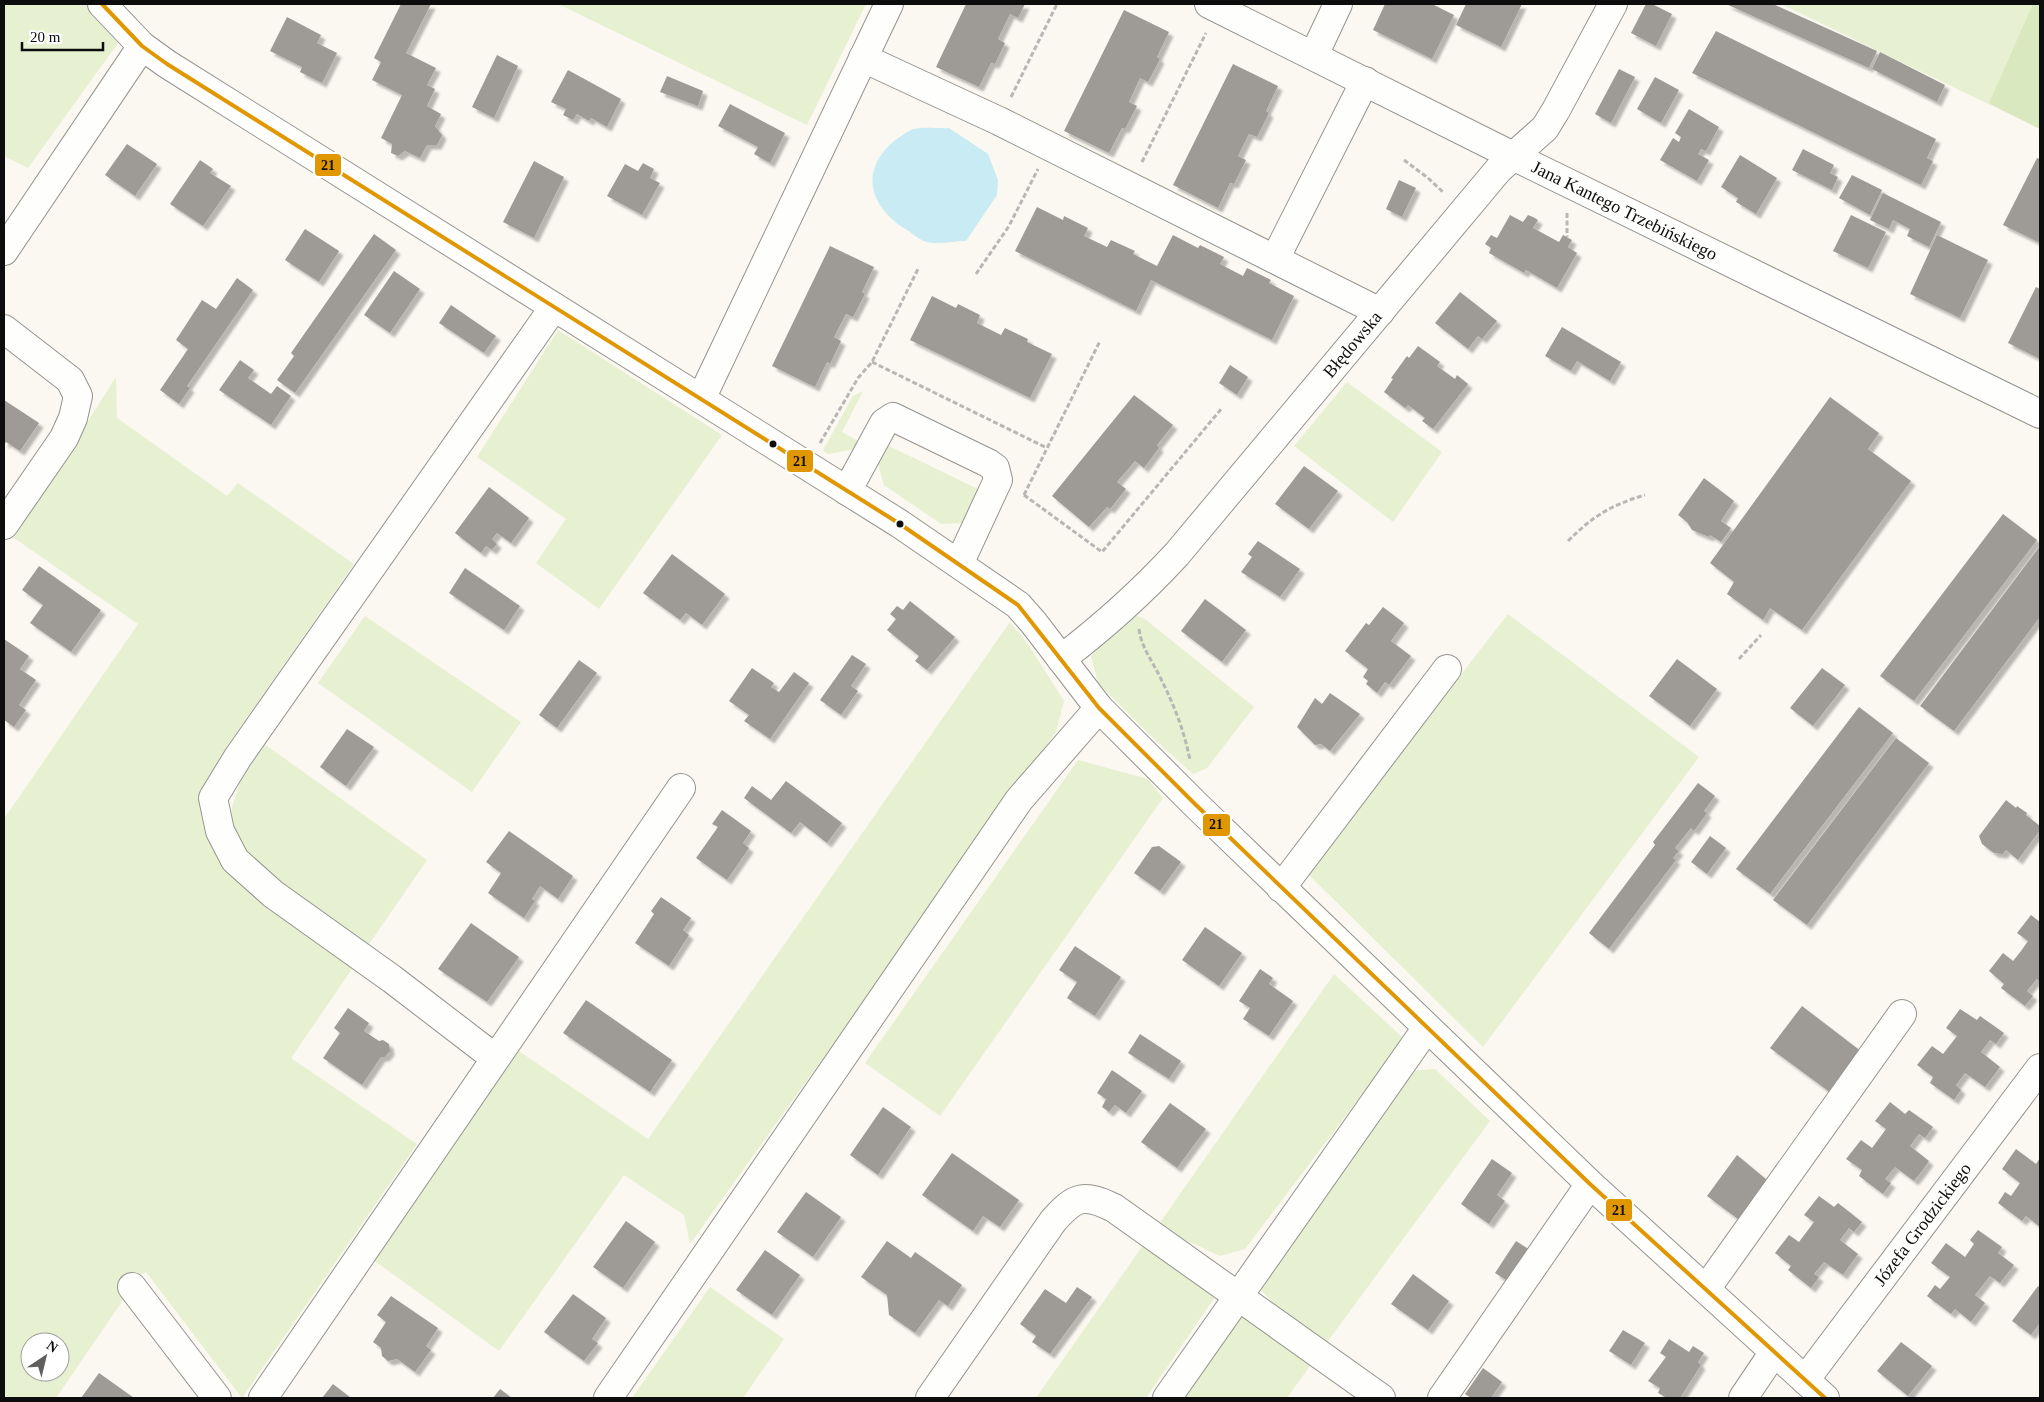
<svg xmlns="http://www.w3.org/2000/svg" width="2044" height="1402" font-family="'Times New Roman',serif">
<defs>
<filter id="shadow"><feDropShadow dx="4.5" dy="4.5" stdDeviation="1" flood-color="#0004"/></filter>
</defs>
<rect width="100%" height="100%" fill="#fbf8f1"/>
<g fill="#e7f0d1" fill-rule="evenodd">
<polygon points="4,4 86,4 118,43 28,168 4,156"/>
<polygon points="558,4 866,4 807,125"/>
<polygon points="1781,4 2040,4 2040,129"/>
<polygon points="558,330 722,435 599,609 536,563 566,519 477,457"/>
<path d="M116,377L117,418L227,496L238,483L354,564L227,746L205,800L206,830L354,966L291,1058L417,1144L242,1398L146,1272L127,1283L121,1303L56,1398H4V819L138,624L14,538ZM30,1342H60V1372H30Z"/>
<polygon points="1347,382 1442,452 1393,522 1294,446"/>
<polygon points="863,391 842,432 858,441 855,449 828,454 823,450 853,396"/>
<polygon points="885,444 982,491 964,523 941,524 884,485 877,461"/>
<polygon points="1132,614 1145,619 1254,707 1207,768 1193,774 1151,736 1098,683 1091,656"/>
<polygon points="1508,614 1699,757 1483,1047 1307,873"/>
<polygon points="365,616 521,722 472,792 318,683"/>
<polygon points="1010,622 1028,644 1064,701 1056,732 690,1244 684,1215 624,1175 499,1351 372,1259 513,1047 648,1139"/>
<polygon points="260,741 427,860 367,947 259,872 231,829 232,807 242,777"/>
<polygon points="1078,760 1148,779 1163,798 940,1116 865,1063"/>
<polygon points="1334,974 1402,1037 1387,1061 1245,1249 1220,1256 1174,1235 1159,1224"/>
<polygon points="1435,1069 1490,1121 1325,1345 1282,1312 1262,1291 1259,1270 1410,1071"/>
<polygon points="1144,1244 1219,1291 1146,1398 1036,1398"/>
<polygon points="710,1287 784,1339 743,1398 632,1398"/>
<polygon points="1241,1299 1315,1359 1287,1398 1171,1398"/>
</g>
<polygon fill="#d9e8bf" points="2033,4 2040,4 2040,129 1989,103"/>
<path fill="#c8ebf4" d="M949,128L988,154L998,180L997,195L966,241C954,241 938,245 927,242C921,241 913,234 907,230C860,201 861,157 911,130C920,126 939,129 949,128Z"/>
<g fill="#9e9b97" filter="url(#shadow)">
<polygon points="401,4 431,4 406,53 436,68 427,85 435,89 427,106 441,114 435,126 442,135 437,145 427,145 420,158 405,151 398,156 391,153 392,144 381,138 402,95 372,80 381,62 374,58"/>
<polygon points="966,4 1025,4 1018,18 1010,14 998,39 1005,43 995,64 991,63 979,87 936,67"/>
<polygon points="1385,4 1432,4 1454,15 1432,59 1373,30"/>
<polygon points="1466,4 1522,4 1501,47 1456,25"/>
<polygon points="1646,4 1652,4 1672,14 1656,46 1631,33"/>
<polygon points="1726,4 1773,4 1877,51 1869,68"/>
<polygon points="1124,10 1169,32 1157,57 1160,59 1148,82 1140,78 1129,102 1137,106 1125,129 1122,128 1109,153 1064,131"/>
<polygon points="287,17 321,35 317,43 337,53 322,83 300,72 302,67 270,51"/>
<polygon points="1716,31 1936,139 1927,158 1933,161 1921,185 1692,73"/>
<polygon points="1880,52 1945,85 1937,102 1872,69"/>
<polygon points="497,55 518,66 494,118 472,107"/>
<polygon points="1233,64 1278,86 1266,111 1269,113 1257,137 1249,134 1238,156 1246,160 1234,184 1230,183 1218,208 1173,185"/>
<polygon points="1619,69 1635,77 1611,123 1595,114"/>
<polygon points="568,70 621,99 607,127 591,118 589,121 577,114 573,120 563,115 566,109 551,102"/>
<polygon points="667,76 703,91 698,106 660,92"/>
<polygon points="1655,77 1679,90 1661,123 1637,109"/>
<polygon points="730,104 785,133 770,163 754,154 758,147 718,126"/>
<polygon points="1689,109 1719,127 1706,151 1701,149 1698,154 1709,160 1697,181 1660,160 1673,138 1679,142 1681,137 1675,133"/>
<polygon points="127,144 157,164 135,196 105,175"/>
<polygon points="1803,149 1834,165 1830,173 1838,177 1832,190 1792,170"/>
<polygon points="1740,155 1777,178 1756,214 1736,202 1738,198 1721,187"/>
<polygon points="2037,158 2040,159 2040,243 2003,225"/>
<polygon points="200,160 213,169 210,173 231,186 203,226 170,204"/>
<polygon points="534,161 564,177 534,238 503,222"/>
<polygon points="643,163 654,169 650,178 660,183 642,215 607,196 625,164 638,171"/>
<polygon points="1852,175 1882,190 1870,215 1839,198"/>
<polygon points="1399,180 1416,188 1402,217 1386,209"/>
<polygon points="1883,193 1941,222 1929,247 1907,236 1910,229 1893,220 1889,229 1870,220"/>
<polygon points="1037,207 1063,220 1064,216 1088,228 1084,236 1107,247 1111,240 1135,251 1133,254 1157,266 1173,235 1198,248 1200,245 1224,257 1220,264 1243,276 1247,268 1271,280 1269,283 1294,296 1272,340 1151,280 1136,311 1015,251"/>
<polygon points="1510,215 1523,222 1528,215 1533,217 1538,220 1533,228 1559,242 1563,235 1572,240 1568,247 1577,253 1557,288 1526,270 1524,273 1489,253 1491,248 1485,244 1491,235 1497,238"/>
<polygon points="1851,215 1886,232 1868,268 1833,251"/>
<polygon points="305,229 339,251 319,282 285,260"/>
<polygon points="374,234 396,250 295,393 277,380 294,356 291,353"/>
<polygon points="1937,235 1988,260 1960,318 1910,294"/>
<polygon points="830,246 874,267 862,292 865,294 853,317 846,314 834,337 841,341 830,364 827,362 815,387 772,366"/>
<polygon points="394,271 420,289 390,333 364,315"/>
<polygon points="237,278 253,290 187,386 190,388 179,404 160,390 188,349 176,340 202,300 216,309"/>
<polygon points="2036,287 2040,289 2040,359 2008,343"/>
<polygon points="1460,292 1497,321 1482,339 1478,336 1468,349 1435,323"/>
<polygon points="932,296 956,308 958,304 980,315 977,323 1001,335 1005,328 1028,339 1027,342 1052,354 1030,398 910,340"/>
<polygon points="451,305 496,336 484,353 439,323"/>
<polygon points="1562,327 1621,362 1610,381 1577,361 1571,371 1545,356"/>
<polygon points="1418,346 1440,362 1437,366 1455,379 1457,375 1468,384 1433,429 1422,421 1425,418 1408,405 1405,408 1384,392 1393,379 1391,378 1407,356 1409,358"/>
<polygon points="240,360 254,370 248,378 271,394 277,386 291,396 271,425 219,390"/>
<polygon points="1230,365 1248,377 1237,395 1219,383"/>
<polygon points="1134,395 1173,425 1157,445 1159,448 1144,468 1135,461 1117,482 1126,489 1110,509 1107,507 1089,527 1052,496"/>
<polygon points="1830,397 1879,433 1868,449 1911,481 1802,630 1770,608 1763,620 1727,594 1734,582 1710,563"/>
<polygon points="4,400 39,423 20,451 6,442 4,445"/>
<polygon points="1304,466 1338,491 1309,529 1275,504"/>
<polygon points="1704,478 1734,501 1721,521 1731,528 1721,542 1710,535 1709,537 1692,530 1687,522 1678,515"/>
<polygon points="489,487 529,518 511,543 497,533 492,539 497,544 492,550 486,546 481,553 455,533"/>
<polygon points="2003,514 2037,540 1914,701 1880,676"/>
<polygon points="1258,541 1300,569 1280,597 1241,572 1252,557 1248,554"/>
<polygon points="2040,546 2040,617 1954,731 1920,706"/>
<polygon points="672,554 725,594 702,625 686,613 680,620 643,593"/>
<polygon points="39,566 101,610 71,652 30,623 43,605 22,590"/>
<polygon points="465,568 520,606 504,630 449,593"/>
<polygon points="1205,599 1246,630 1222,662 1181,631"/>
<polygon points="910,601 955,637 927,670 915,661 919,656 887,630 896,619 890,614 897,606 903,610"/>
<polygon points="1383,607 1404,623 1391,641 1411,656 1389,685 1385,682 1377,693 1366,684 1368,681 1363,677 1368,669 1345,651 1366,623 1369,625"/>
<polygon points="4,639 29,656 20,669 36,680 19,705 26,710 14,727 4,720"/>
<polygon points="852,655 866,664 851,686 858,691 841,715 820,700"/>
<polygon points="1677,659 1717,689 1690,726 1649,696"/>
<polygon points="579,660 597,673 557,728 539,715"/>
<polygon points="752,668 774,683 771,687 779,692 794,672 809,683 770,739 744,721 749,715 729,701"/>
<polygon points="1822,668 1845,685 1813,726 1790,708"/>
<polygon points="1330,693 1360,714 1330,751 1321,744 1315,745 1297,727 1315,698 1322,704"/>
<polygon points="1859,707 1893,733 1770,894 1736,869"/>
<polygon points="347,729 374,747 346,786 320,767"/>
<polygon points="1896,738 1929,763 1807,925 1773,900"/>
<polygon points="786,781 842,823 827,843 800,822 791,833 744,798 752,786 771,800"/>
<polygon points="1698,783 1715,796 1704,811 1707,813 1694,831 1691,828 1675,848 1679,851 1673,858 1676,860 1609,949 1589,933 1655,845 1653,842"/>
<polygon points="2006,800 2016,808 2017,806 2027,813 2026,815 2040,826 2040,830 2018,860 2006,850 2003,854 1994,853 1982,844 1979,836"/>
<polygon points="722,810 751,831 743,843 749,848 727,880 696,858 718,827 712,824"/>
<polygon points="509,831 573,876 558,899 540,886 532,899 535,901 524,918 488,893 501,873 486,862"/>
<polygon points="1710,836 1726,848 1707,874 1691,862"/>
<polygon points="1159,846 1181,862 1160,891 1134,873 1152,847"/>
<polygon points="661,897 691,918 683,930 689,935 669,966 635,943 654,914 651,911"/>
<polygon points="2031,915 2040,922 2040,982 2037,979 2027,991 2033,996 2025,1006 2001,988 2004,984 1989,971 2003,953 2013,961 2021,951 2028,941 2017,933"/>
<polygon points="471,923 519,957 487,1002 438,969"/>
<polygon points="1205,927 1242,953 1219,986 1182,960"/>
<polygon points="1075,946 1121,977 1095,1016 1067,998 1077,982 1059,970"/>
<polygon points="1260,969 1273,978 1269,984 1293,1001 1269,1036 1243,1019 1250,1008 1239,1001"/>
<polygon points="586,1000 672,1060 650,1092 563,1033"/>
<polygon points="1802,1006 1866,1055 1835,1096 1770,1048"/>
<polygon points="348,1008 369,1023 364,1031 379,1041 383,1040 389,1044 390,1051 385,1057 381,1057 362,1085 323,1058 340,1033 334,1028"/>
<polygon points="1960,1009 1977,1020 1980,1016 2004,1033 1996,1044 1990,1040 1981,1052 2000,1067 1985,1087 1965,1073 1956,1085 1961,1090 1954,1100 1930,1083 1933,1077 1917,1065 1932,1046 1943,1054 1957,1036 1946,1028"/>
<polygon points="1140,1034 1181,1061 1169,1079 1128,1053"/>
<polygon points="1112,1070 1142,1091 1126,1113 1115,1105 1109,1112 1102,1107 1106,1099 1097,1093"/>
<polygon points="1890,1102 1905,1114 1909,1110 1933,1127 1925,1138 1919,1134 1910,1146 1929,1161 1922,1171 1914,1181 1895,1167 1885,1179 1891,1183 1883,1194 1859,1176 1862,1170 1846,1159 1861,1140 1872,1148 1886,1129 1875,1121"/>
<polygon points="1170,1103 1206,1129 1177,1168 1141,1142"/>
<polygon points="883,1107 911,1127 878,1175 850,1155"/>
<polygon points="2016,1149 2036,1164 2040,1158 2040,1227 2026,1216 2022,1221 1998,1203 2005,1192 2011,1196 2020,1183 2002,1169"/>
<polygon points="952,1153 1019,1200 1000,1227 983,1216 973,1231 922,1195"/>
<polygon points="1737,1155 1773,1185 1742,1222 1707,1196"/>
<polygon points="1492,1159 1512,1173 1497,1195 1505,1201 1489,1224 1461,1204"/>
<polygon points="806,1192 841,1217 813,1257 777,1232"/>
<polygon points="1819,1196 1834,1207 1838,1203 1862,1222 1854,1232 1849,1228 1840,1240 1858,1254 1850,1265 1843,1275 1824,1262 1814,1274 1819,1277 1811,1288 1788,1270 1791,1266 1775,1253 1789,1235 1799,1242 1814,1222 1804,1215"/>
<polygon points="626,1221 655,1242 623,1288 593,1267"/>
<polygon points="1978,1230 2002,1247 1998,1253 2014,1265 2000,1283 1990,1276 1983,1285 1975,1295 1985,1303 1971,1322 1955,1309 1951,1314 1927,1296 1935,1285 1940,1289 1950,1277 1931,1263 1946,1243 1965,1257 1974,1244 1970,1240"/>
<polygon points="887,1241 911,1258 915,1252 962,1285 948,1306 939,1300 915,1333 889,1315 887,1295 861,1277"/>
<polygon points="1516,1241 1530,1250 1509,1282 1495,1273"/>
<polygon points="765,1250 800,1275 772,1315 736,1290"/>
<polygon points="1413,1274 1449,1301 1428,1330 1391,1304"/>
<polygon points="2038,1286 2040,1288 2040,1323 2031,1335 2012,1321"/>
<polygon points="1077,1287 1092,1297 1050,1354 1032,1342 1036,1336 1020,1324 1045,1289 1066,1303"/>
<polygon points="573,1294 606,1318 592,1339 598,1343 584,1361 544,1332"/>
<polygon points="391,1296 438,1328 426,1346 431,1350 415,1372 397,1359 388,1361 382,1356 381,1348 373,1342 386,1322 377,1315"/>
<polygon points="1623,1330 1645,1343 1631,1365 1609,1351"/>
<polygon points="1669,1339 1689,1352 1693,1346 1704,1353 1698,1362 1701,1365 1680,1398 1667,1398 1658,1393 1660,1388 1648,1381 1666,1357 1660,1353"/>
<polygon points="1901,1342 1932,1366 1908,1396 1877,1371"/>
<polygon points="1483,1368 1502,1382 1491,1398 1471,1398 1465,1394"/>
<polygon points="99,1373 134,1398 81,1398"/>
<polygon points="333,1384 351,1398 322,1398"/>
<polygon points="500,1389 512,1398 493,1398"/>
</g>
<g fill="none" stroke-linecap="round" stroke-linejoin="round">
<defs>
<g id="minor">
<polyline points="102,4 142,46 167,64 900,524 1018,605 1033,622 1099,708 1195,804 1590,1184 1825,1398"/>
<path id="s1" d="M1209,4L1513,156L2040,414"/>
<polyline points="1314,55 1338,4"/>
<polyline points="863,58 999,121 1380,312"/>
<polyline points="4,251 142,46"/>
<polyline points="1275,259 1365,81"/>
<polyline points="4,329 70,380 78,396 73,418 64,438 4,525"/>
<polyline points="701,399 889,4"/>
<polyline points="847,491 884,423 893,417 988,463 995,468 998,480 959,564"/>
<path id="s2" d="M1061,659C1103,627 1141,593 1177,554L1499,169L1545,128L1556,110L1613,4"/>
<polyline points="1281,888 1447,669"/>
<polyline points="495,1058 392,979 273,894 235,860 220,831 213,798 238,757 554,307"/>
<polyline points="132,1287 217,1398"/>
<polyline points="1706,1289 1902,1014"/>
<path id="s3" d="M1805,1380L2040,1068"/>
<polyline points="263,1398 681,788"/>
<polyline points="608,1398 1019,800 1099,708"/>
<path d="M930,1398L1053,1221C1075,1196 1084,1193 1114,1208L1381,1398"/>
<polyline points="1167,1398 1426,1029"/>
<polyline points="1442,1398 1590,1184"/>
<polyline points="1743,1398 1774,1352"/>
</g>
</defs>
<use href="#minor" stroke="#949390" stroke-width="30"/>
<g stroke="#b8b7b6" stroke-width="3" stroke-dasharray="5 2.5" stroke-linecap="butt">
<polyline points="1011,97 1057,4"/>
<polyline points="1404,160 1428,178 1444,193"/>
<polyline points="1142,162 1206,33"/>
<polyline points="1567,213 1567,237"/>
<polyline points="976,274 1009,226 1038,169"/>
<polyline points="872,362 1047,448"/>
<polyline points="820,443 858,378 872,362 919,267"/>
<polyline points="1024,495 1102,552 1222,408"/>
<polyline points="1024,495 1100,341"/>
<path d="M1568,541C1593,516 1611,505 1645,495"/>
<path d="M1139,629C1141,647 1153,662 1161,679C1174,705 1184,730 1190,760"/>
<polyline points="1739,659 1761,635"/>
</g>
<use href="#minor" stroke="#fefefd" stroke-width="28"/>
<defs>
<polyline id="bus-1" points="102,4 142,46 167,64 900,524 1018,605 1099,708 1195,804 1590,1184 1825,1398"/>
</defs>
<use href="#bus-1" stroke="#fff" stroke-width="8"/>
<use href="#bus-1" stroke="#e09701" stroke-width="4"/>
</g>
<g fill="#0d0d0d" stroke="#fff" stroke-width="2">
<circle cx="773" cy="444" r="4.5"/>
<circle cx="900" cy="524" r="4.5"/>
</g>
<g text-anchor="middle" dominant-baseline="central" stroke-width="5" stroke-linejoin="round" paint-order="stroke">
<g font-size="18" fill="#0d0d0d" stroke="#fff">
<text stroke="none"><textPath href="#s1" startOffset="464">Jana Kantego Trzebińskiego</textPath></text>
<text stroke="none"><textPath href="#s2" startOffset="430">Błędowska</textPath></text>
<text stroke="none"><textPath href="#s3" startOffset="195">Józefa Grodzickiego</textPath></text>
</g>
</g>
<g stroke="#fff" stroke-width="2">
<rect x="314" y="153" width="28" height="24" rx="5" fill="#e09701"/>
<rect x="786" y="449" width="28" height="24" rx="5" fill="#e09701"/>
<rect x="1202" y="813" width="29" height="24" rx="5" fill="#e09701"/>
<rect x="1605" y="1198" width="28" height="24" rx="5" fill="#e09701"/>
</g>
<g font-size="14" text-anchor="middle" font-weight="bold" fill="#111">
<text x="328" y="170">21</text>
<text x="800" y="466">21</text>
<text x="1216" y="829">21</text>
<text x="1619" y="1215">21</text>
</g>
<rect width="2044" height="1402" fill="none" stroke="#0d0d0d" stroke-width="10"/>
<g transform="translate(45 1357) rotate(35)"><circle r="24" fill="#ffffff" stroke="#9e9e9e"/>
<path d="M0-4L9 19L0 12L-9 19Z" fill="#605f5d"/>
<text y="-8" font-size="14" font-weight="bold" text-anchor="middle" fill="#0d0d0d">N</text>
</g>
<path d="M22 42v8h81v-8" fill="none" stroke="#0d0d0d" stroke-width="2.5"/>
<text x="30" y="42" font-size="15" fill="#0d0d0d" stroke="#ffffff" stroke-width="4" paint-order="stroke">20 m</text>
</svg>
